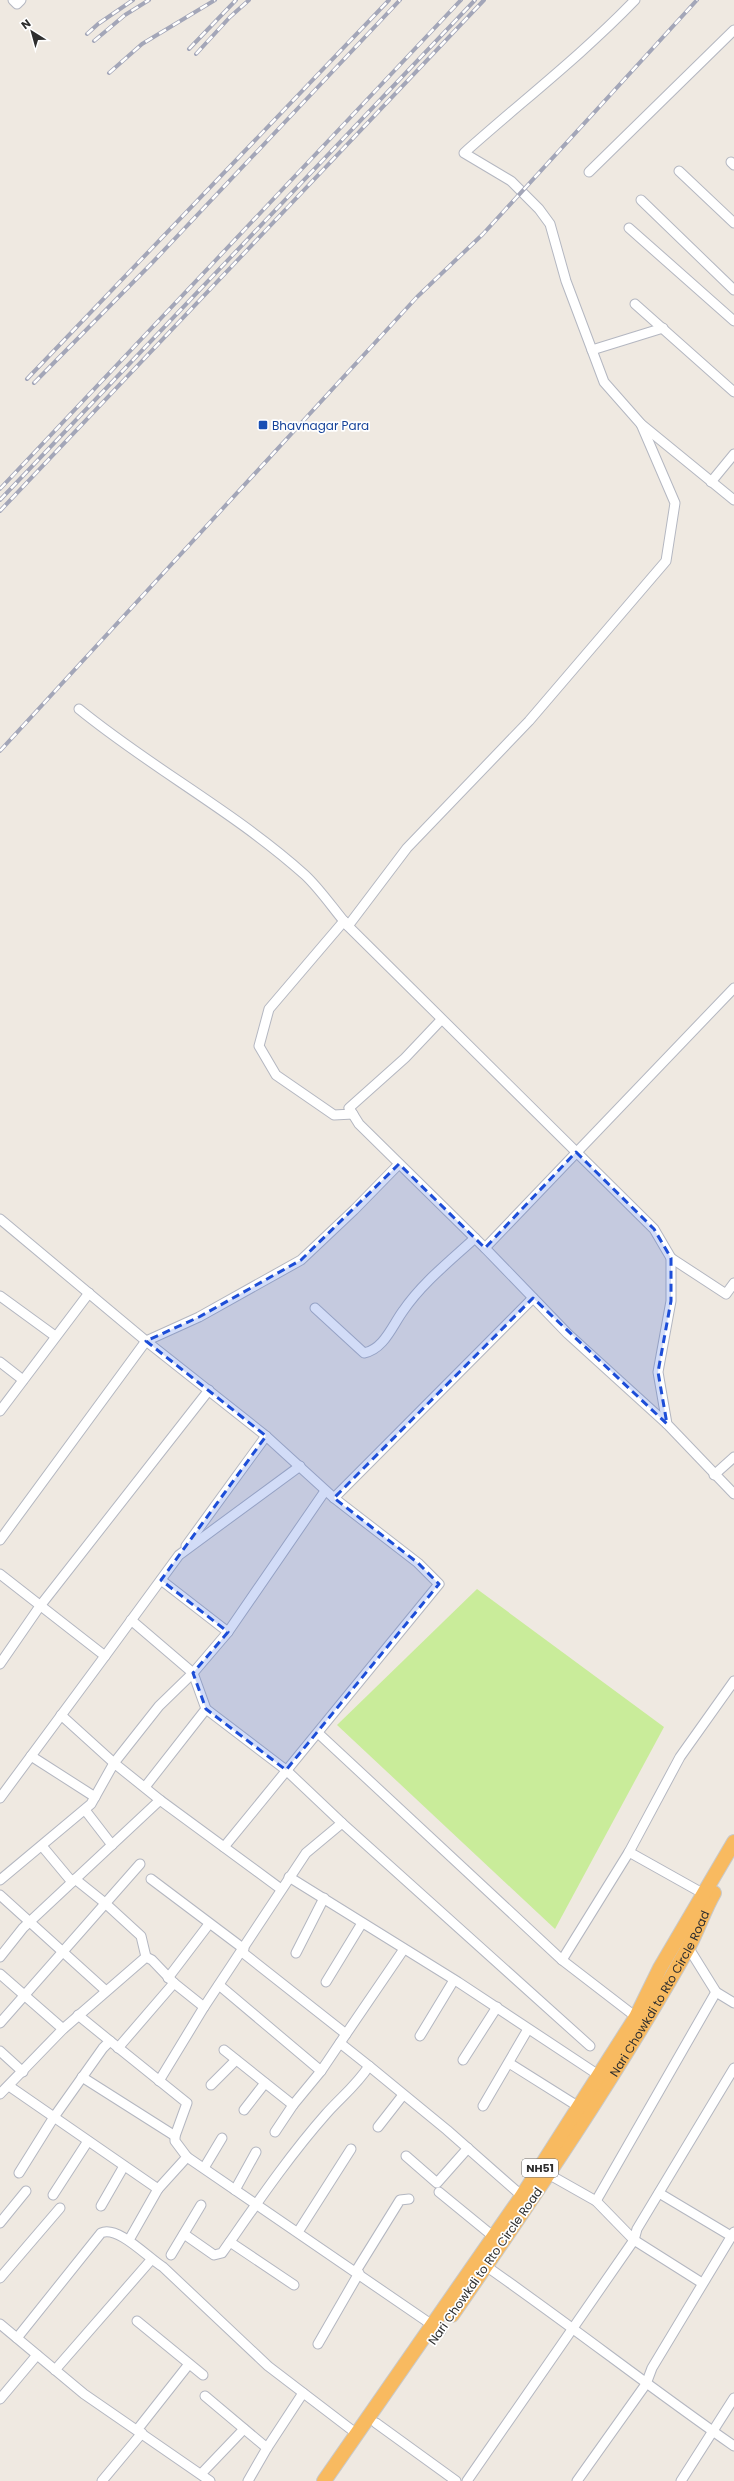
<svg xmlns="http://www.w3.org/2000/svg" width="734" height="2481" font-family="Poppins,sans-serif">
<rect width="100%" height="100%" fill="#efe9e1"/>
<polygon fill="#c9ec9a" points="477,1589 664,1727 555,1929 337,1725"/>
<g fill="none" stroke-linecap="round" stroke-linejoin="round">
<defs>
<g id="minor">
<polyline points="13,0 17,4 21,0"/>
<path d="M635,0C582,55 521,102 464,153L511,181L539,209L550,224L566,281L604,382L641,424L734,500"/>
<polyline points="731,162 734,165"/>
<polyline points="679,171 734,223"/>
<polyline points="589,172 734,30"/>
<polyline points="641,200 734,290"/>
<polyline points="629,228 734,321"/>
<polyline points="635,304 734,392"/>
<polyline points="592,350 663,328"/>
<polyline points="711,482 734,454"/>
<path d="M79,709C151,768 235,812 305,875C321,890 334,910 348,926L407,848L529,721L666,561L675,503L641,424"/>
<polyline points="344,921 269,1009 259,1046 276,1075 334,1115 353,1114"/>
<polyline points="348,926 654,1229 671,1258 671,1301 658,1372 667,1424 734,1494"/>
<polyline points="441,1020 405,1058 349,1108 359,1124 485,1248 568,1334 667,1424"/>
<polyline points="0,1219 146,1341 266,1436 334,1498 418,1563 439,1584 224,1847"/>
<polyline points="485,1248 734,988"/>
<polyline points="671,1258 726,1294 734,1283"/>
<polyline points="0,1296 55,1336"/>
<path d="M315,1308L364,1353C384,1349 392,1326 403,1311C422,1283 450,1261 475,1238"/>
<polyline points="0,1362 23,1380"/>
<polyline points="0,1411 89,1293"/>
<polyline points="714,1475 734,1457"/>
<polyline points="334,1498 533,1298"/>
<polyline points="0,1540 146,1341 199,1317 301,1260 354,1210 399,1164"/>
<polyline points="186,1546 266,1436"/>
<polyline points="0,1574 105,1656 0,1798"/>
<polyline points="161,1580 228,1632"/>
<polyline points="131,1620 193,1673 206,1709 145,1787"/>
<polyline points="105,1656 179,1555 300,1466"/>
<polyline points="0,1664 40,1606 209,1390"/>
<polyline points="206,1709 286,1770 342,1823"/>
<polyline points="61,1715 114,1763 159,1706 193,1673 228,1632 325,1491"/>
<polyline points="318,1733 562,1960 636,2017"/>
<polyline points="31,1756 95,1797"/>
<polyline points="85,1810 112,1845"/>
<polyline points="42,1846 72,1882"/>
<polyline points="629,1852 680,1757 734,1681"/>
<polyline points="289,1877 458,1982 603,2078"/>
<polyline points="75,1879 105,1903 141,1936 146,1957"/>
<polyline points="151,1879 244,1949"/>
<polyline points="0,1880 91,1804 114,1763 160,1800 281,1889"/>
<polyline points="0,1895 105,1990"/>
<polyline points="688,1947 716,1992 734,2003"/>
<polyline points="242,1952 346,2034 404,1949"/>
<polyline points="296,1953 324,1898"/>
<polyline points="0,1957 23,1928 160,1800"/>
<polyline points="562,1960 629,1852 704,1894"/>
<polyline points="0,1974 63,2029"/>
<polyline points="168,1978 209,1924"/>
<polyline points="326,1982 362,1923"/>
<polyline points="219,1985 321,2071 346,2034"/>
<polyline points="0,2023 140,1864"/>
<polyline points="420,2036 454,1980"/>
<polyline points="110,2041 187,2103 175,2136 175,2141 187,2157 158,2189"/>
<polyline points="340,2043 369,2066"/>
<polyline points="118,2048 174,1983"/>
<polyline points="224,2050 293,2105 275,2132"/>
<polyline points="0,2051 23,2072"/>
<polyline points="463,2060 497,2007"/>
<polyline points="509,2063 579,2107"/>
<polyline points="82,2077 175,2136"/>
<polyline points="159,2081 204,2007"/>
<polyline points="211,2085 236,2060"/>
<polyline points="9,2086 158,2189 129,2240"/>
<polyline points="0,2094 63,2029 146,1957 152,1960 174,1983 204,2007 306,1853 342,1823 590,2046"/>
<polyline points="293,2105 321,2071"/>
<polyline points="483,2106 528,2029"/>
<polyline points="244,2110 265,2083"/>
<polyline points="378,2127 403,2095"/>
<polyline points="406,2156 437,2183 468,2148"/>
<polyline points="187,2157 441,2331"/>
<polyline points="204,2168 222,2138"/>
<polyline points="19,2173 54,2117 103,2048 110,2041 78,2015"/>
<polyline points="550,2175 596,2201 634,2240 637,2229 734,2068"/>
<polyline points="235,2190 256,2152"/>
<polyline points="439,2192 494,2237"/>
<polyline points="659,2193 731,2236"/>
<polyline points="53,2195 88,2141"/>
<polyline points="596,2201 716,1992"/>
<polyline points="101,2206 124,2166"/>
<polyline points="0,2223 26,2191"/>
<polyline points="298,2232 351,2149"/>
<path d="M184,2234L214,2255L222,2253C255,2206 288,2157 326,2114C341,2097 356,2086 369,2066L447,2130L522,2196"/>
<polyline points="230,2242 294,2285"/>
<polyline points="171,2255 201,2205"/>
<path d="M483,2264C568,2323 649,2387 734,2446"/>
<polyline points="356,2271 400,2200 409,2199"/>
<polyline points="0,2278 60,2208"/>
<polyline points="137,2321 203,2375"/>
<polyline points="0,2324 84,2394 210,2481"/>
<path d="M17,2338L101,2233C118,2225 148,2258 163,2267L268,2366L357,2434"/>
<polyline points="318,2344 359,2273"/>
<polyline points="55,2370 151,2260"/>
<polyline points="205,2396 267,2448 248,2481"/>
<polyline points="0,2399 37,2355"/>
<polyline points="376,2423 456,2481"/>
<polyline points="137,2430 189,2364"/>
<polyline points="267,2448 303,2393"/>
<polyline points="201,2474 244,2429"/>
<polyline points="102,2481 142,2433"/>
<polyline points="467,2481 634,2240 702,2283"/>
<polyline points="577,2481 646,2384 652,2368 734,2232"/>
<polyline points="681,2481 734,2398"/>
</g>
<g id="trunk">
<path id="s1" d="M452,2315C535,2195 617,2075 688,1948C698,1930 704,1910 714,1893"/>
<polyline points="324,2481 522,2196 636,2017 660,1968 734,1842"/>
</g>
</defs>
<use href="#minor" stroke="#b4b7c1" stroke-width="11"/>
<use href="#trunk" stroke="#c9c9c9" stroke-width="16"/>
<use href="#minor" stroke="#fff" stroke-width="9"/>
<use href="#trunk" stroke="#f8ba60" stroke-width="14"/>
<defs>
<g id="rail">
<polyline points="87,34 98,24 133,0"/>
<polyline points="94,41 125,15 149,0"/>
<polyline points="189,49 236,0"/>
<polyline points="196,54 230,17 249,0"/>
<polyline points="109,73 142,44 215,0"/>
<polyline points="27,379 389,0"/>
<polyline points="34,383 152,263 400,0"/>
<polyline points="0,489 461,0"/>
<polyline points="0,500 475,0"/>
<polyline points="0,511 484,0"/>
<polyline points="0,751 417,297 483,234 697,0"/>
</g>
</defs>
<use href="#rail" stroke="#a3a6b8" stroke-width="4"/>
<use href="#rail" stroke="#fff" stroke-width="2.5" stroke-dasharray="8" stroke-linecap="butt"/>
</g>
<path fill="#1d4ed8" fill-opacity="0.2" stroke="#1d4ed8" stroke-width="3" stroke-dasharray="8 5" stroke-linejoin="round" d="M576,1152L654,1229L671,1258V1301L658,1372L667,1424L533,1298L334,1498L418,1563L439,1584L286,1770L206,1709L193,1673L228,1632L161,1580L266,1436L146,1341L199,1317L301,1260L399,1164L485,1248Z"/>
<rect fill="#1a4fb4" stroke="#fff" stroke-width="1.5" x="258" y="420" width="10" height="10" rx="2"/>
<g text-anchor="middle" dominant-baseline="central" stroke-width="3.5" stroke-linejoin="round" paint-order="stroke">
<rect fill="#fff" stroke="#6d6d6d" stroke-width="1" x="522" y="2159" width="36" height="18" rx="3"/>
<g font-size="11" font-weight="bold" fill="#2e2e2e">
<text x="540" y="2168">NH51</text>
</g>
<g font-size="12" fill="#164399" stroke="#fff" text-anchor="start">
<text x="272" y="425">Bhavnagar Para</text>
</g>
<g font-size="12" fill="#2e2e2e" stroke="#fff">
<text stroke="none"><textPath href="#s1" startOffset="383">Nari Chowkdi to Rto Circle Road</textPath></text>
<text transform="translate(485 2266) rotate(-55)">Nari Chowkdi to Rto Circle Road</text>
</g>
</g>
<g transform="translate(32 32) rotate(323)" stroke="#ffffff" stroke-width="3" paint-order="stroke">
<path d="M0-3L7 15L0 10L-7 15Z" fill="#2e2e2e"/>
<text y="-6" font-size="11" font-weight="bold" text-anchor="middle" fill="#2e2e2e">N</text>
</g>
</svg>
